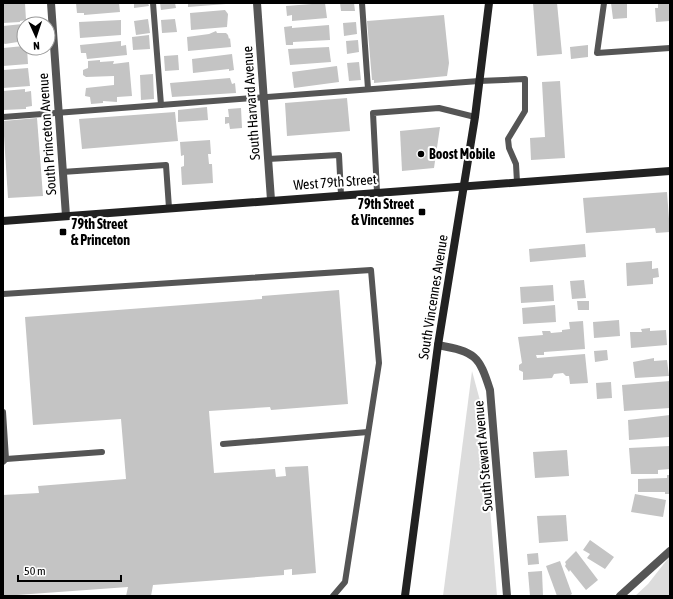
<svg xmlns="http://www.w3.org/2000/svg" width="673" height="599" font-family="'Asap Condensed',sans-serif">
<rect width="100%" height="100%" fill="#fff"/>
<g fill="#dcdcdc">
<polygon points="472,371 482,408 497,596 443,596"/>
<polygon points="670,556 670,596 635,596 648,584"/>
</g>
<g fill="#c4c4c4">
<polygon points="3,3 25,3 26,20 20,21 20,22 3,23"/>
<polygon points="76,3 119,3 120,12 84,15 84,13 77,13"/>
<polygon points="134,3 148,3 149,6 134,8"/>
<polygon points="160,3 175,3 176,8 161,10"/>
<polygon points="188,3 226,3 226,4 188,7"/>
<polygon points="325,3 327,18 292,21 292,15 287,16 286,6"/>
<polygon points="340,3 354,3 355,11 341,11"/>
<polygon points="533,3 557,3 562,54 537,56"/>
<polygon points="611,3 627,3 627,18 613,19"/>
<polygon points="658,3 670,3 670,21 656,22 655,8 658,8"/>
<polygon points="225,10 228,14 227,27 191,30 190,13"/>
<polygon points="444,15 449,63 447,76 374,83 374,80 372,80 367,21"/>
<polygon points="148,19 150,33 136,35 134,21"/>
<polygon points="175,19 177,32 162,33 161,20"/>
<polygon points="121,20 121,35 80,38 79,22"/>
<polygon points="356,22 357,34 344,36 343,23"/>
<polygon points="23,24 24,41 5,44 3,43 3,26"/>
<polygon points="329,25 330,40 293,42 293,45 286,45 284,27 292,26 292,28"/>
<polygon points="216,31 217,33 226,33 228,35 229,39 230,38 231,47 188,51 187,37 209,34"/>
<polygon points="149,35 150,49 133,50 132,37"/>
<polygon points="358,40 359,52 347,54 346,41"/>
<polygon points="121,41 121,46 126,45 127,55 87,59 86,53 81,53 80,45"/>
<polygon points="588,45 588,57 571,59 570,47"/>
<polygon points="24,46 27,48 28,64 3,66 3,48"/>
<polygon points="329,47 331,62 290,65 288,49"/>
<polygon points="232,54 234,70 229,71 229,69 193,73 192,59"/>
<polygon points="178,55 179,70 165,71 164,56"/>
<polygon points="100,60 100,62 114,61 113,64 129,62 132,96 117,97 117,102 103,101 103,103 91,104 90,97 85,96 86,88 114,85 114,76 86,77 83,75 83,70 88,68 88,61"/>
<polygon points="359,62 361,80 349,81 347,63"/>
<polygon points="337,66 339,82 294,88 292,72"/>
<polygon points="28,68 30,86 3,88 3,70"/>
<polygon points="153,74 154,99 141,100 140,75"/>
<polygon points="230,78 232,84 235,83 236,93 172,97 170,83"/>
<polygon points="560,81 565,158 531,160 530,138 545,137 542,82"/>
<polygon points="25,89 25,92 31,91 32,106 26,107 26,109 3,110 3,91"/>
<polygon points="347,98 350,131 287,136 285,103"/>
<polygon points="207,107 208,120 178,122 178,110"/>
<polygon points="241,108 242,128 230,129 229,123 225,124 225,117 229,117 228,109"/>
<polygon points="175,112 178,141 82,149 79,119"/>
<polygon points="37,118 43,196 8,198 3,121"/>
<polygon points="440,127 434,168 402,171 400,131"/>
<polygon points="210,140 211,154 208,154 209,164 212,164 213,183 182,185 181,167 184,166 184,155 181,156 180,142"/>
<polygon points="667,192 670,232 656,233 655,228 586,233 583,198"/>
<polygon points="585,244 586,257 530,262 529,249"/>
<polygon points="652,261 652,269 658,268 659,277 653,278 653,284 627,286 626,263"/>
<polygon points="584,280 586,298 572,299 570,281"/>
<polygon points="553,285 554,301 521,303 520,287"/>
<polygon points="339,290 348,404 271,410 270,407 209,411 214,473 275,469 276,477 286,476 285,467 308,466 316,573 292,575 292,569 284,570 284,575 153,585 151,596 126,596 128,587 3,596 3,495 39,493 38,486 126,479 121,419 33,425 25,317 262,299 262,296"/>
<polygon points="577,301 589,301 589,310 578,310"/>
<polygon points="555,305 556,322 523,324 522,308"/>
<polygon points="619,320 620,336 594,338 593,322"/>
<polygon points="583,321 585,349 544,352 544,355 536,355 537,358 585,354 588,383 570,384 569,376 566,376 563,373 554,374 552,378 523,380 523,372 519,370 519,365 522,363 518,337 543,335 542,331 550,331 551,333 562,332 562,330 570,329 569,322"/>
<polygon points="650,328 650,331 666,330 667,345 631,348 630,332 642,332 641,329"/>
<polygon points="607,350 608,360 595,362 594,351"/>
<polygon points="654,358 654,361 667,360 669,376 635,378 633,362"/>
<polygon points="670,381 670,408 624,411 622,385"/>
<polygon points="611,382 612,398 597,399 596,383"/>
<polygon points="670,415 669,437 629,440 628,420"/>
<polygon points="670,446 670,469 658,470 658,474 631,474 629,448"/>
<polygon points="567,450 569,476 535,478 533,452"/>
<polygon points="667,475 670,475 670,494 665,494 665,492 638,492 638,479 667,478"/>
<polygon points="635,494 666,500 663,517 631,512"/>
<polygon points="566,515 568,541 539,543 537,516"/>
<polygon points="590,540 614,557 605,569 587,558 590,554 583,550"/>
<polygon points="576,551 598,580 586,590 570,570 569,572 565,566 566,564 565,562"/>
<polygon points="538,553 539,564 528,565 527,554"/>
<polygon points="560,561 572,594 569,596 557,596 546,566"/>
<polygon points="542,571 543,596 530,596 528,572"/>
</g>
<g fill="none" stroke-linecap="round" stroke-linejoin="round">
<g stroke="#555" stroke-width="6">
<polyline points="153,3 161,105"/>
<polyline points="362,3 368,89"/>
<polyline points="604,3 597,53 670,48"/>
<polyline points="3,117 479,81 525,79 525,111 508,139 509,148 516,164 517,182"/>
<polyline points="268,159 339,155 341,195"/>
<polyline points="62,172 166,165 169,208"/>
<polyline points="377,192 373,113 439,108 475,117"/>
<polyline points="3,294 371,270 379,363 345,582 333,596"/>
<polyline points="3,412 6,459 3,462"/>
<polyline points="223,444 368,432"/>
<polyline points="6,459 102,452"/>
</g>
<g stroke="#555" stroke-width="8">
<polyline points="51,3 66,216"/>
<polyline points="257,3 271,200"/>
<path d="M438,345C475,352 479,355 490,390L507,596"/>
<polyline points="620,596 670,551"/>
</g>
<g stroke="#222" stroke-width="8">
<polyline points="3,221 670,171"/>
<polyline points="405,596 438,345 475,117 489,3"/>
</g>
</g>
<g fill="#000" stroke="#fff" stroke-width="1.5">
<circle cx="421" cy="154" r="4"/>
<rect x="418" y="208" width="8" height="8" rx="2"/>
<rect x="59" y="228" width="8" height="8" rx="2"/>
</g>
<g text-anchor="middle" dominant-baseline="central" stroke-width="4" stroke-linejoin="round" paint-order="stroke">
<g font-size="14" fill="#000" stroke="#fff">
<text transform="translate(251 103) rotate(-94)">South Harvard Avenue</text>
<text transform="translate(47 134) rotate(-94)">South Princeton Avenue</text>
<text transform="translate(335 182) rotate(-4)">West 79th Street</text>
<text transform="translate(433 297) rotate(-81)">South Vincennes Avenue</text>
<text transform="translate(483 456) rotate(-95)">South Stewart Avenue</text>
</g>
<g font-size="14" font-weight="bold" fill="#000" stroke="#fff" text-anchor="start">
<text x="429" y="154">Boost Mobile</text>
<text x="414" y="204" text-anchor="end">79th Street<tspan x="414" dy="16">&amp; Vincennes</tspan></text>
<text x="71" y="224">79th Street<tspan x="71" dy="16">&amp; Princeton</tspan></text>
</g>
</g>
<rect width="673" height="599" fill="none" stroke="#000000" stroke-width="8"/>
<g transform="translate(36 36) rotate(177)"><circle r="19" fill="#ffffff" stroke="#999999"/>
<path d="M0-3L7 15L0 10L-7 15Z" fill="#000000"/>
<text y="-6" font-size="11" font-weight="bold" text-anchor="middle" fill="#000000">N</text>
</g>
<path d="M18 575v6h103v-6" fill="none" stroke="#000000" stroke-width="2"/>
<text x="24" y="575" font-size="12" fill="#000000" stroke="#ffffff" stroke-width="3" paint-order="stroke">50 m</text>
</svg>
